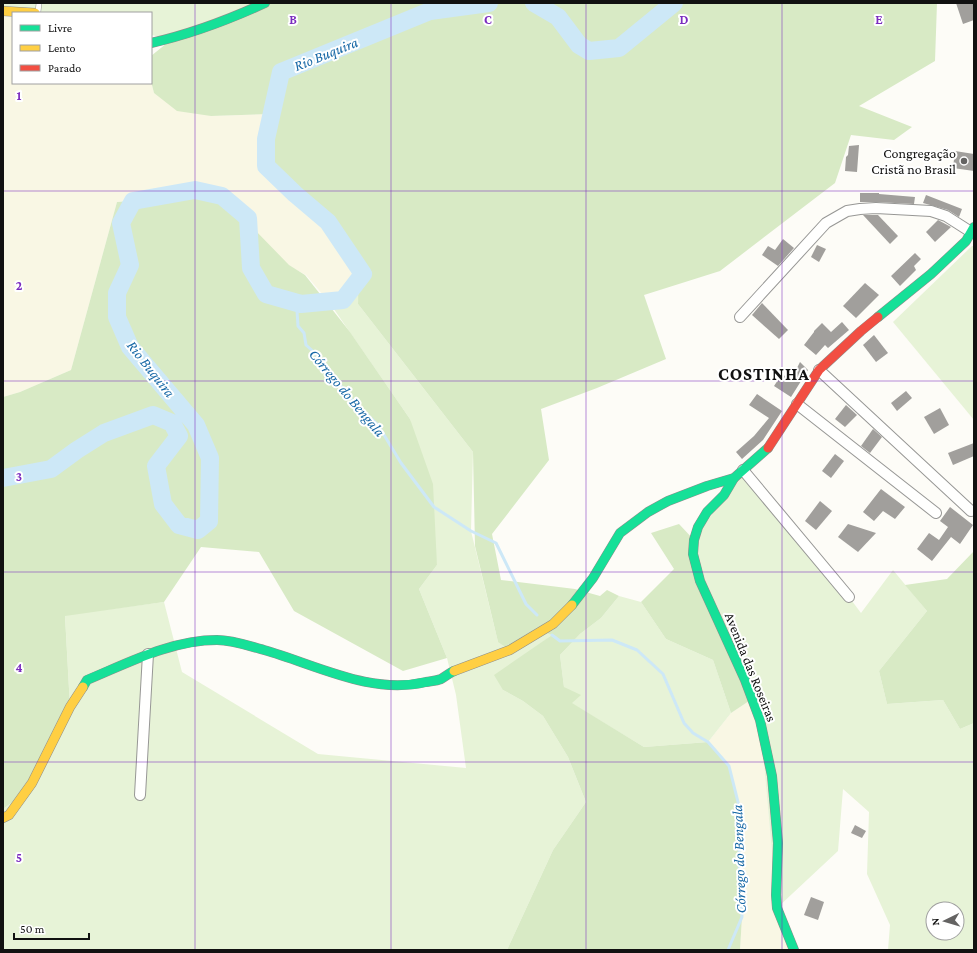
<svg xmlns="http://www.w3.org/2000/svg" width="977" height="953" font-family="'Crimson Pro',serif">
<rect width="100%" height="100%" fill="#fdfcf7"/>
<g fill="#f9f7e4">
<polygon points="3,11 13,13 13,83 151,83 151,81 154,93 211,116 271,114 266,139 266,166 295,194 328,222 363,274 343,300 329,302 306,275 289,266 195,190 117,202 71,370 20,392 3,397"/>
<polygon points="752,699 760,720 777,908 795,950 740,950 742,917 739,861 740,810 729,766 708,742 731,713"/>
</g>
<g fill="#e7f3d7" fill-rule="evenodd">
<polygon points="3,3 268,3 172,39 151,35 151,13 32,13 3,11"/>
<polygon points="972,246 974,246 974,420 893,322"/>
<polygon points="363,274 358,304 473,452 471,531 498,642 542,631 552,635 536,647 503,690 523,701 543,716 568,757 586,802 553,850 507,950 3,950 3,809 24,794 70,707 65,615 164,602 182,672 318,754 466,768 456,695 447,658 419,589 437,565 410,419 329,302 343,300"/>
<path d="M743,470L849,597L861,613L893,570L927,611L879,671L887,704L943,700L960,729L974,723V950H888L890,925L867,874L869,812L843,789L838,851L777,908L760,720L700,581L694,540ZM933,909H957V933H933Z"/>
<polygon points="619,596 641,602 666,639 713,660 731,713 708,742 644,747 571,703 564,687 560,655 580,634 601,618"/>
</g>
<g fill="#d8eac5">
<polygon points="270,3 937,3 935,61 859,106 912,127 894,140 851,135 835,183 720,271 644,295 666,359 597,388 541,409 549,460 492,534 501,580 575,589 600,596 607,590 619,596 601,618 580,634 560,655 564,687 581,695 572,703 644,747 708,742 729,766 740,810 739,861 742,917 740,950 507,950 553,850 586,802 568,757 543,716 523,701 503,690 494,675 552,635 541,631 510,650 498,642 475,546 473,452 358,304 359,269 328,222 295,194 266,166 266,149 271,114 211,116 177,111 154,93 151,81 151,56 172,39"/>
<polygon points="195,190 222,196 289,265 305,275 350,332 410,419 433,484 437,565 419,589 447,658 403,671 294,611 259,552 201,547 164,602 65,616 70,707 24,794 3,809 3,397 20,392 71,370 117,202 140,200"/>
<polygon points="679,524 694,540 693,554 752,699 731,713 713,660 666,639 641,602 674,569 651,533"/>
<polygon points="974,551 974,723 960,729 943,700 887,704 879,671 927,611 905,585 947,579"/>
</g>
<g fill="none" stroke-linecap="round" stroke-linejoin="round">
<g stroke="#cde8f7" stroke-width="3">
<polyline points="301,304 297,311 298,326 304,333 306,345 316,354 323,365 334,377 350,398 378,425 401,463 434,507 471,531 496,543 526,604 537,615"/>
<polyline points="552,635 560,641 612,640 637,650 663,674 684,723 693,733 708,742 729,766 740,810 739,861 742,917 728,950"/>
</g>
<g stroke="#cde8f7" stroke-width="18">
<polyline points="534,3 558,17 579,45 589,51 619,48 674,3"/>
<polyline points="3,478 51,469 77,450 104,433 153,415 172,423 179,436 156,466 163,504 179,525 198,530 209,521 210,458 196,425 130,347 117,317 117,293 130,265 121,223 133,201 195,190 222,196 248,218 251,268 266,294 301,304 343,300 363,274 328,222 295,194 266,166 266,139 281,72 430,11 489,3"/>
</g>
</g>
<g fill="#a19f9c">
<polygon points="956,3 974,3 974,20 963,24"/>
<polygon points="859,145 857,172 845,171 846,157 848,155 849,146"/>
<polygon points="955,151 974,154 974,171 953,168"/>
<polygon points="860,193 879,193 879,194 915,197 914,204 876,202 860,202"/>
<polygon points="926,195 962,209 959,217 948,210 923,203"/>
<polygon points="863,215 878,215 898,236 890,244"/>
<polygon points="938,220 951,227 935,242 926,232"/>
<polygon points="783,239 794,248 778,266 762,255 768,246 775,250"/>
<polygon points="817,245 826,249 819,262 811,257"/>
<polygon points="915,253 921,259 914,266 916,270 900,286 891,276"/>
<polygon points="865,283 879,295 856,318 843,306"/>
<polygon points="762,303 788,330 779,339 752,315"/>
<polygon points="842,322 849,330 828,348 825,345 816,355 804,345 814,332 814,331 822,323 831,332"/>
<polygon points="874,335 888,353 876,362 863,345"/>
<polygon points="800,362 808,370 791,397 774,386 782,374 791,380"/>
<polygon points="906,391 912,398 897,411 891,403"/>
<polygon points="757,394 782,411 763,440 742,459 736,452 754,436 769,418 749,405"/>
<polygon points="846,405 857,415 845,427 835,419"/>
<polygon points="940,408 949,425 934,434 924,417"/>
<polygon points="873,429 882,437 870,453 861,446"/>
<polygon points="974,443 974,456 953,465 948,453"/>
<polygon points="835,454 844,461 831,478 822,471"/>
<polygon points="881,489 905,507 895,519 883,511 874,521 863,512"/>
<polygon points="820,501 832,511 816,530 805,521"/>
<polygon points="950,507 973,525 960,544 951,537 932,561 917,549 929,533 939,540 948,527 940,521"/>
<polygon points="848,524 876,533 858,552 838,537"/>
<polygon points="855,825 866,831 862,838 851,833"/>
<polygon points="811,897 824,902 818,920 804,915"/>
</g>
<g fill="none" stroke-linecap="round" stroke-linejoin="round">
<defs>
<polyline id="lane" points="38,12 39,3"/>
<g id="street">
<polyline points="740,317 826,223 847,211 860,209 876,208 931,211 946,216 971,232"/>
<polyline points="819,370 971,511"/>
<polyline points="797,404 936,513"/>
<polyline points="743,470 849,597"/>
<polyline points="140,795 148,654"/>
</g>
<g id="fast">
<path d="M151,43C191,34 228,20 265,3"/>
<polyline points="878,317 931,274 966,241 974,227"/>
<polyline points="734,478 724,495 707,512 698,527 694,540 693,554 700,581 745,680 760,720 772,776 778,843 776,895 777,908 794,950"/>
<polyline points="572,605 593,578 620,533 648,512 668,501 707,486 734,478 768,448"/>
<path d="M83,687L87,680C128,663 171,640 217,640C233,640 249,646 264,650C317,665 370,695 426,682C431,681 436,681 441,679C445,677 449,673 454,671"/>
</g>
<g id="slow">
<polyline points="3,11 35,13"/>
<polyline points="454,671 510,650 553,624 572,605"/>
<polyline points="3,818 9,815 32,783 70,707 83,687"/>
</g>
<polyline id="jam" points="768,448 819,370 861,331 878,317"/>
</defs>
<use href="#lane" stroke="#979795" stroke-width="6"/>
<use href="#street" stroke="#979795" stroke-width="12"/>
<use href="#fast" stroke="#8e8d8b" stroke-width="10"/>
<use href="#slow" stroke="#8e8d8b" stroke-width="10"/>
<use href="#jam" stroke="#8e8d8b" stroke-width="10"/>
<use href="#lane" stroke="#fffffe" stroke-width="5"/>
<use href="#street" stroke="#fffffe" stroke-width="10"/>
<use href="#fast" stroke="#16e098" stroke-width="9"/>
<use href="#slow" stroke="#ffcf43" stroke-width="9"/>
<use href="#jam" stroke="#f24e42" stroke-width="9"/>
</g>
<path fill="none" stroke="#7b2cbf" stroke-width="1" stroke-opacity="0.55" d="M195,3V950M391,3V950M586,3V950M782,3V950M3,191H974M3,381H974M3,572H974M3,762H974"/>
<circle fill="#646362" stroke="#fff" stroke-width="1.5" cx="964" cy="161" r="4"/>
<g text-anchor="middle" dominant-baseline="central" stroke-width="4" stroke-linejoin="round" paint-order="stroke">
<g font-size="14" fill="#111" stroke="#fff" text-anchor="end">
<text x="956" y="153">Congregação<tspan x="956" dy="16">Cristã no Brasil</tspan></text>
</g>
<g font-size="14" fill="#111" stroke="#fff">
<text transform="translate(751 667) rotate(68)">Avenida das Roseiras</text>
</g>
<g font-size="15" font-style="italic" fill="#1768a6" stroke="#fff">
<text transform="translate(326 54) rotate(-22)">Rio Buquira</text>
<text transform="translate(151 369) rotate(52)">Rio Buquira</text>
<text transform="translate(347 393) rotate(50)">Córrego do Bengala</text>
<text transform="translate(739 859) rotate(-92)">Córrego do Bengala</text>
</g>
<g font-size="18" font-weight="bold" letter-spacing="1" fill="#111" stroke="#fff">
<text x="764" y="374">COSTINHA</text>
</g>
</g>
<g font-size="13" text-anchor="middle" font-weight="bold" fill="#7b2cbf" stroke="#fff" stroke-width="4" stroke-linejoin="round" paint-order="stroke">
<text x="293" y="24">B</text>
<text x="488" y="24">C</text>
<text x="684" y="24">D</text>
<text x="879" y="24">E</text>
<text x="19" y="100">1</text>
<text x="19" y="290">2</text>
<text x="19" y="481">3</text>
<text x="19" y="672">4</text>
<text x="19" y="862">5</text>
</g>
<rect width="977" height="953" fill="none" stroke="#111111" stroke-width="8"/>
<rect x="12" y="12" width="140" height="72" fill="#ffffff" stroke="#a0a0a0"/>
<rect x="20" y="25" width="20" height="6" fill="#16e098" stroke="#a0a0a0"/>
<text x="48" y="32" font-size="12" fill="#111111">Livre</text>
<rect x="20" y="45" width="20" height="6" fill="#ffcf43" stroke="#a0a0a0"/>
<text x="48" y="52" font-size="12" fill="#111111">Lento</text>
<rect x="20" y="65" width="20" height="6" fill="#f24e42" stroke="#a0a0a0"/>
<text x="48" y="72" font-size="12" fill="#111111">Parado</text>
<g transform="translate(945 921) rotate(265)"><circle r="19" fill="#ffffff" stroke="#a0a0a0"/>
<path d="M0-3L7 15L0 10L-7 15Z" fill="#646362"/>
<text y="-6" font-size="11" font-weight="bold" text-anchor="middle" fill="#111111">N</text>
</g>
<path d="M14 933v6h75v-6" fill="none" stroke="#111111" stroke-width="2"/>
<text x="20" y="933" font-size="12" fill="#111111" stroke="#ffffff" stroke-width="3" paint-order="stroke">50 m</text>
</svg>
